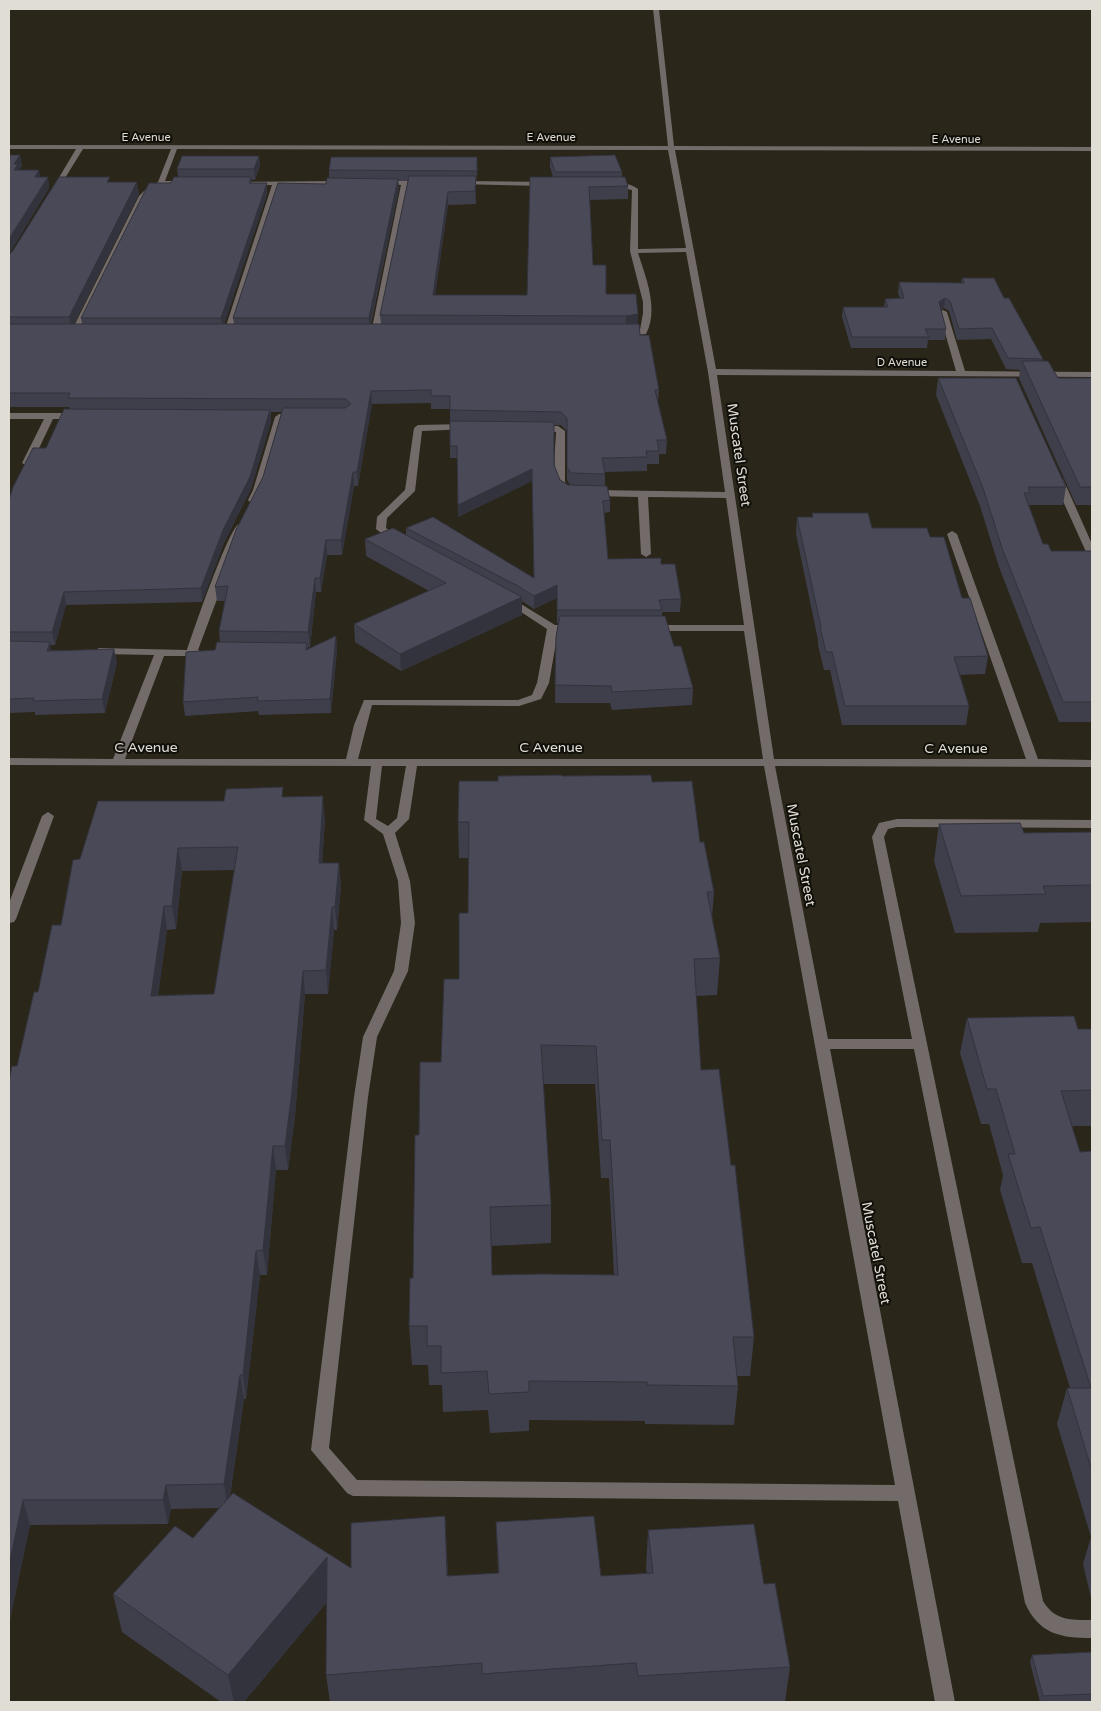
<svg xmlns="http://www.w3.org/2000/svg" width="1101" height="1711" font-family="'Varela Round',sans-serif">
<rect width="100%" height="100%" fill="#2a2619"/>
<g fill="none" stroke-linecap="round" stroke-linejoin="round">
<g fill="#736b69" fill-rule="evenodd">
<path d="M653,9H659L674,146L1092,147V151L675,150L716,369L956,371L939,312L943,310L947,312L965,371L1092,372V377L717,375L774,759H1026L947,534L952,531L957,534L1038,759L1092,760V767L775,766L828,1039H912L872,837L879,823L897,819L1092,820V828L897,827L888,829L884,837L1043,1601C1055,1621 1071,1620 1092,1620V1638C1060,1638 1039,1634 1025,1603L914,1049H830L955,1702H935L898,1501L353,1496L347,1493L311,1450L354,1097L363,1037L394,971L401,923L398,881L383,834L364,820L371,766L9,765V758L113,759L154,655L99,654L94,651L99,648L187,650C193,632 229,527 239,524L244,527L198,650L204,653L199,656H164L125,759H346L354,725L364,700H518L532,695L537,683L547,629L504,601L503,599L508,596L555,625H575L580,628L575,631H558L549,683L541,699L519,706L372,705L358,759H763L744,631H652L647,628L652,625H744L726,498L648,497L651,554L646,557L641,554L638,497L593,496L588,493L593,490L725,492L708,372L686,252L638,253C646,278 659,309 646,334L624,336L620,334L624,332L640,330L643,313V302L630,251L632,190L608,185C616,181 631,183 638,189V249L686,248L668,150L177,149L165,181H186L189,183C175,192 163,177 146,197L79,332L75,334L71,332L139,196L147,188L158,182L171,149H83L57,191L54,193L51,191L76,149H9V145L668,146ZM382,766H406L397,818L388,826L376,819ZM417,766H764L895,1485L357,1480L329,1448L368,1097L377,1037L408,971L415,923L410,881L395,833L409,819Z"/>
<polygon points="381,181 424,181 427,183 424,185 408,185 379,333 375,335 371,333 401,185 379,184 379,182"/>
<polygon points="459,181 546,182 549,184 546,186 457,184 457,182"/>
<polygon points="234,182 341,181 344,183 341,185 279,185 232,332 228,334 224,332 272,185 236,185 233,183"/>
<polygon points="9,413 77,413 81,416 77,419 53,419 32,463 27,466 22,463 44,419 9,419"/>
<polygon points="279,414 297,414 301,417 297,420 283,420 263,490 256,502 250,502 248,500 253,490 275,417"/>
<polygon points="466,424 470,427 469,429 422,431 415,491 387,518 386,528 402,541 397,544 394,543 376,529 377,517 405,490 414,428 418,425"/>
<path d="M538,425L558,426L565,431V481L566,486L573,492L571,494C548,498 556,446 556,432L535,430L534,428Z"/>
<polygon points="1058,476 1063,479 1092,544 1092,557 1087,554 1053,479"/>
<polygon points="48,812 54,816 16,919 14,922 9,923 9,903 42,816"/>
</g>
</g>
<g fill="#3f3f4b" fill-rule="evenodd">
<path d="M9,155H20L22,166L19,170L40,177H48L49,188L9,254L12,252L110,182L139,194L74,324H82L81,318L171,183L178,177L177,169L259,156L260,166L255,180L251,179L252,183L267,194L224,324H234L233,318L329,178V170L478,167L476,181V204L448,205L435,295H527L553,177L550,167V157L622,172V177L628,186V199L590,200L593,265L606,294L638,314V324L640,335L659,390L658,403L667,440L666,454H659V464H647V471L605,472V485L610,500V512L604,513L608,559L661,564L681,599L680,612H662V616L674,646L693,688L692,705L612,710L610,703H555L556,637L558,623H557V598L534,609L522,601V615L401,671L355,642L354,624L429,591L366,556L365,539L406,535V528L534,578L532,481L458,517L457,458H450V409H431V403L372,404L358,486H354L342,555H327L321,592H316L310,647H308V649L336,636L337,650L331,713L259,715L258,711L185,716L183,702L220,642L219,631L225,601H217L215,587L263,477L282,412H271V422L251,489L224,543L202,602L66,605L55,645H50L51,650L117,662L105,713L35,715V712L9,713V500L46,448L70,409L69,407H9ZM398,181H408L380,315L381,324H371L399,189ZM554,425H561L567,431V480L570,485H568L560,480L554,465Z"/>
<polygon points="962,278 1004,298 1043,359 1042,361 1058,378 1092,378 1092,505 1076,505 1019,378 1020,370 1006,369 991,339 957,340 949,311 944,308 941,310 946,329 945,340 928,340 927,348 851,348 842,317 843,307 884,307 885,299 900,298 898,293 899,282 961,283"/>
<polygon points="938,378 1066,487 1063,505 1029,505 1043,544 1051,551 1092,551 1092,722 1059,722 999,567 980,506 936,395"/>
<polygon points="812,513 872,528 930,537 962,598 988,656 985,674 960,675 969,706 966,725 842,725 830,670 824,670 818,645 818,640 796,534 797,517 812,517"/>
<path d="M562,776L652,782L700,842L714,892L712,917L720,958L717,995L696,996L701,1070L754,1337L750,1376H737L738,1386L734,1425L645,1424V1421L529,1420V1431L490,1433L488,1410L443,1412L442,1385H429L428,1365H412L409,1326L413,1278L419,1135L441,1062L459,979L468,913L469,858H459L458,822L498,781ZM543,1084H595L601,1178H609L614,1275H492V1246L551,1243V1205Z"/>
<path d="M284,797L325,819L322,863H339L341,886L337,930H334L328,994H305L295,1116L288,1170H276L267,1275H260L246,1399H244L230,1497L351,1568L445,1516L448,1576L498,1573L496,1522L601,1576L647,1574L646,1569L648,1530L764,1584L790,1667L785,1702H634V1701L620,1702H484V1701L469,1702H330L326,1675L327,1602L244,1702H221L122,1632L113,1594L193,1538L219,1508L171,1509L168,1524L30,1525L9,1624L17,1066L38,992L61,925L80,859L224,801ZM235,870L214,994L158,995L167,930L176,929L182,871Z"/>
<polygon points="939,824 1024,833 1092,832 1092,922 1040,923 1038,932 955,933 934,861"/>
<polygon points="967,1018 1078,1029 1092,1029 1092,1126 1072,1126 1080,1152 1092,1151 1092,1602 1083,1564 1091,1537 1057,1424 1067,1388 1070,1388 1032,1263 1022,1263 1000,1190 1003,1175 989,1124 981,1124 960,1053"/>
<polygon points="1092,1652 1092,1702 1040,1702 1030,1662 1032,1655"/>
</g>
<g fill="#33333d">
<polygon points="20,155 22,166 19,170 16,181 14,164"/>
<polygon points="259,156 260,166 255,180 254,169"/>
<polygon points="39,170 41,181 35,177"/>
<polygon points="476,176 476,204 475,191"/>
<polygon points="48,177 49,188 9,254 9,239"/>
<polygon points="398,179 399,189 369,329 369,318"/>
<polygon points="137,182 139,194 71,329 69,317"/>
<polygon points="267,183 267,194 223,329 221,318"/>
<polygon points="448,192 448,205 433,309 433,295"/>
<polygon points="945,298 944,308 937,313 939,302"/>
<polygon points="638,314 638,328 626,330 626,316"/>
<polygon points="371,391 372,404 358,486 357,472"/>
<polygon points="270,410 271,422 251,489 224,543 202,602 201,588"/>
<polygon points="532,469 532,481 458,517 458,505"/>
<polygon points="353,472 354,486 342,555 341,540"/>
<polygon points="326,540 327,555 321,592 320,578"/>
<polygon points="315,578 316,592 310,647 308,632"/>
<polygon points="557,585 557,598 534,609 534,596"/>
<polygon points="64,592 66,605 55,645 52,632"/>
<polygon points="522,597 522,615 401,671 400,654"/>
<polygon points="336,636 337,650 331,713 330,699"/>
<polygon points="50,642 52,655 47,651"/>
<polygon points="114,649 117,662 105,713 102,699"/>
<polygon points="323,796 325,819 321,886 319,863"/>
<polygon points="178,848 182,871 176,929 172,906"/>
<polygon points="339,863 341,886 337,930 335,907"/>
<polygon points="164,906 167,930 155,1019 151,996"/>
<polygon points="332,907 334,930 328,994 326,970"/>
<polygon points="303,971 305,994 295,1116 288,1170 285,1146"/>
<polygon points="273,1146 276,1170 267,1275 263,1250"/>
<polygon points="256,1251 260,1275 246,1399 243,1375"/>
<polygon points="240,1375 244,1399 228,1508 224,1484"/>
<polygon points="166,1485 171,1509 168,1524 163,1500"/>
<polygon points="23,1500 30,1525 9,1624 9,1565"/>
<polygon points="445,1516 447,1555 449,1615 447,1576"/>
<polygon points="327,1557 332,1596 244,1702 234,1702 228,1675"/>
</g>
<g fill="#494957" stroke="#33333d" fill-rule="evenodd">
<polygon points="9,155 20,155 14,164 18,164 14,170 39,170 35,177 48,177 9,239"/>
<polygon points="615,155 622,172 555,172 550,157"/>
<polygon points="182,156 259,156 254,169 177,169"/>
<polygon points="331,157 477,157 477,171 329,170"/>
<polygon points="409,176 476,176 475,191 448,192 433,295 527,295 530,177 625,177 628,186 589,187 593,265 606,265 606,294 636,294 638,314 626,316 380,315"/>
<polygon points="59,177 110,177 107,182 137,182 69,317 9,317 9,254 12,252"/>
<polygon points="174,177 251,177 249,183 267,183 221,318 81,318 149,183 171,183"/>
<polygon points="327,178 398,179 369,318 233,318 278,183 326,184"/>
<polygon points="962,278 994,278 1004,298 1009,298 1043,359 1008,358 992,328 959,329 950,301 945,298 939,302 946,329 925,329 929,337 852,337 843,307 888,307 885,299 904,298 899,282 964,283"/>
<polygon points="9,324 639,324 640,335 649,335 659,390 655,390 667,440 657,440 659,451 646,451 647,457 602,458 605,474 571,473 567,467 567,418 561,412 450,410 450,396 431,396 431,390 371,391 357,472 353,472 341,540 326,540 320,578 315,578 308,632 219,631 228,586 215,587 236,530 263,477 283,408 345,408 351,404 346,399 68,398 70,393 9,393"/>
<polygon points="1022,361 1048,361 1058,378 1092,378 1092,487 1080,487"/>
<polygon points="938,378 1016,378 1066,487 1028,487 1030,493 1024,493 1043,544 1048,544 1051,551 1092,551 1092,702 1063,702 1002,548 983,488"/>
<polygon points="64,409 270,410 250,477 223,530 201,588 64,592 52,632 9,632 9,500 13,487 33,448 46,448"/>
<polygon points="450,421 554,422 554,465 560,480 568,485 607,486 610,500 603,501 608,559 661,558 661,564 675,564 681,599 659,600 662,610 557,610 557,585 534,596 518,586 406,528 433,517 534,578 532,469 458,505 457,446 450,446"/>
<polygon points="812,513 868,513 872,528 927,528 930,537 944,537 962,598 970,598 988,656 954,657 969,706 845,706 832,652 826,652 820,627 821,627 797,517 813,517"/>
<polygon points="393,528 522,597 400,654 354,624 446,583 365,539"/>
<polygon points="560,616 665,616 674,646 681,646 693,688 612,692 611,686 555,685 556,637"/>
<polygon points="336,636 330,699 257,701 258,697 183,702 186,652 215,650 217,642 307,643 306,650"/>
<polygon points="9,641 50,642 47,651 114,649 102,699 33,701 34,698 9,699"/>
<path d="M561,775L562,776L651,775L652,782L692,781L700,842H704L714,892H707L720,958L694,959L701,1070L719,1069L731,1165H735L754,1337H733L738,1386L647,1385V1382L529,1381V1392L489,1394L487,1371L441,1373V1346H427V1326H409L410,1278H413L415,1135H419L420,1062H441L444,979H459V913H468L469,822H458L459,781H498V776ZM541,1045L596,1046L602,1140H610L618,1275L543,1274L492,1275L490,1207L551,1205Z"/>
<path d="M283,787L282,797L323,796L319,863H339L335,907H332L326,970L303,971L292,1091L285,1146H273L263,1250L256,1251L243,1375H240L224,1484L166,1485L163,1500H23L9,1565V1081L12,1066H17L34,992H38L52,925H61L73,860L80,859L98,801H224L226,789ZM238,847L214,994L151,996L164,906H172L178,848Z"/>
<polygon points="1020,823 1024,833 1092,832 1092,885 1043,886 1046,894 961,896 939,824"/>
<polygon points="1074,1016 1078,1029 1092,1029 1092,1090 1061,1091 1080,1152 1092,1151 1092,1471 1067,1388 1091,1388 1040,1227 1031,1228 1008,1154 1015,1154 996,1089 987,1089 967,1018"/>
<polygon points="233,1493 351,1568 351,1523 445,1516 447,1576 499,1573 496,1522 594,1516 601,1576 653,1573 648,1530 754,1524 764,1584 775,1583 790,1667 638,1676 636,1663 482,1674 482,1663 326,1675 327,1557 228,1675 113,1594 175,1526 193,1538"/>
<polygon points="1092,1652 1092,1694 1043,1696 1032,1655"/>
</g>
<g text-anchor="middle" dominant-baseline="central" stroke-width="4" stroke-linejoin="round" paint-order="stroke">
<g font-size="11" fill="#e0ddd4" stroke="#110f09">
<text x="146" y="137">E Avenue</text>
<text x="551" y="137">E Avenue</text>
<text x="956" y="139">E Avenue</text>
<text x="902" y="362">D Avenue</text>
</g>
<g font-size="14" fill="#e0ddd4" stroke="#110f09">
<text transform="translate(739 455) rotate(82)">Muscatel Street</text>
<text x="146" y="747">C Avenue</text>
<text x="551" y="747">C Avenue</text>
<text x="956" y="748">C Avenue</text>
<text transform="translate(801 855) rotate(79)">Muscatel Street</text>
<text transform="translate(876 1253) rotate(79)">Muscatel Street</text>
</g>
</g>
<rect width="1101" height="1711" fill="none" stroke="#e0ddd4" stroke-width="20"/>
</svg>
